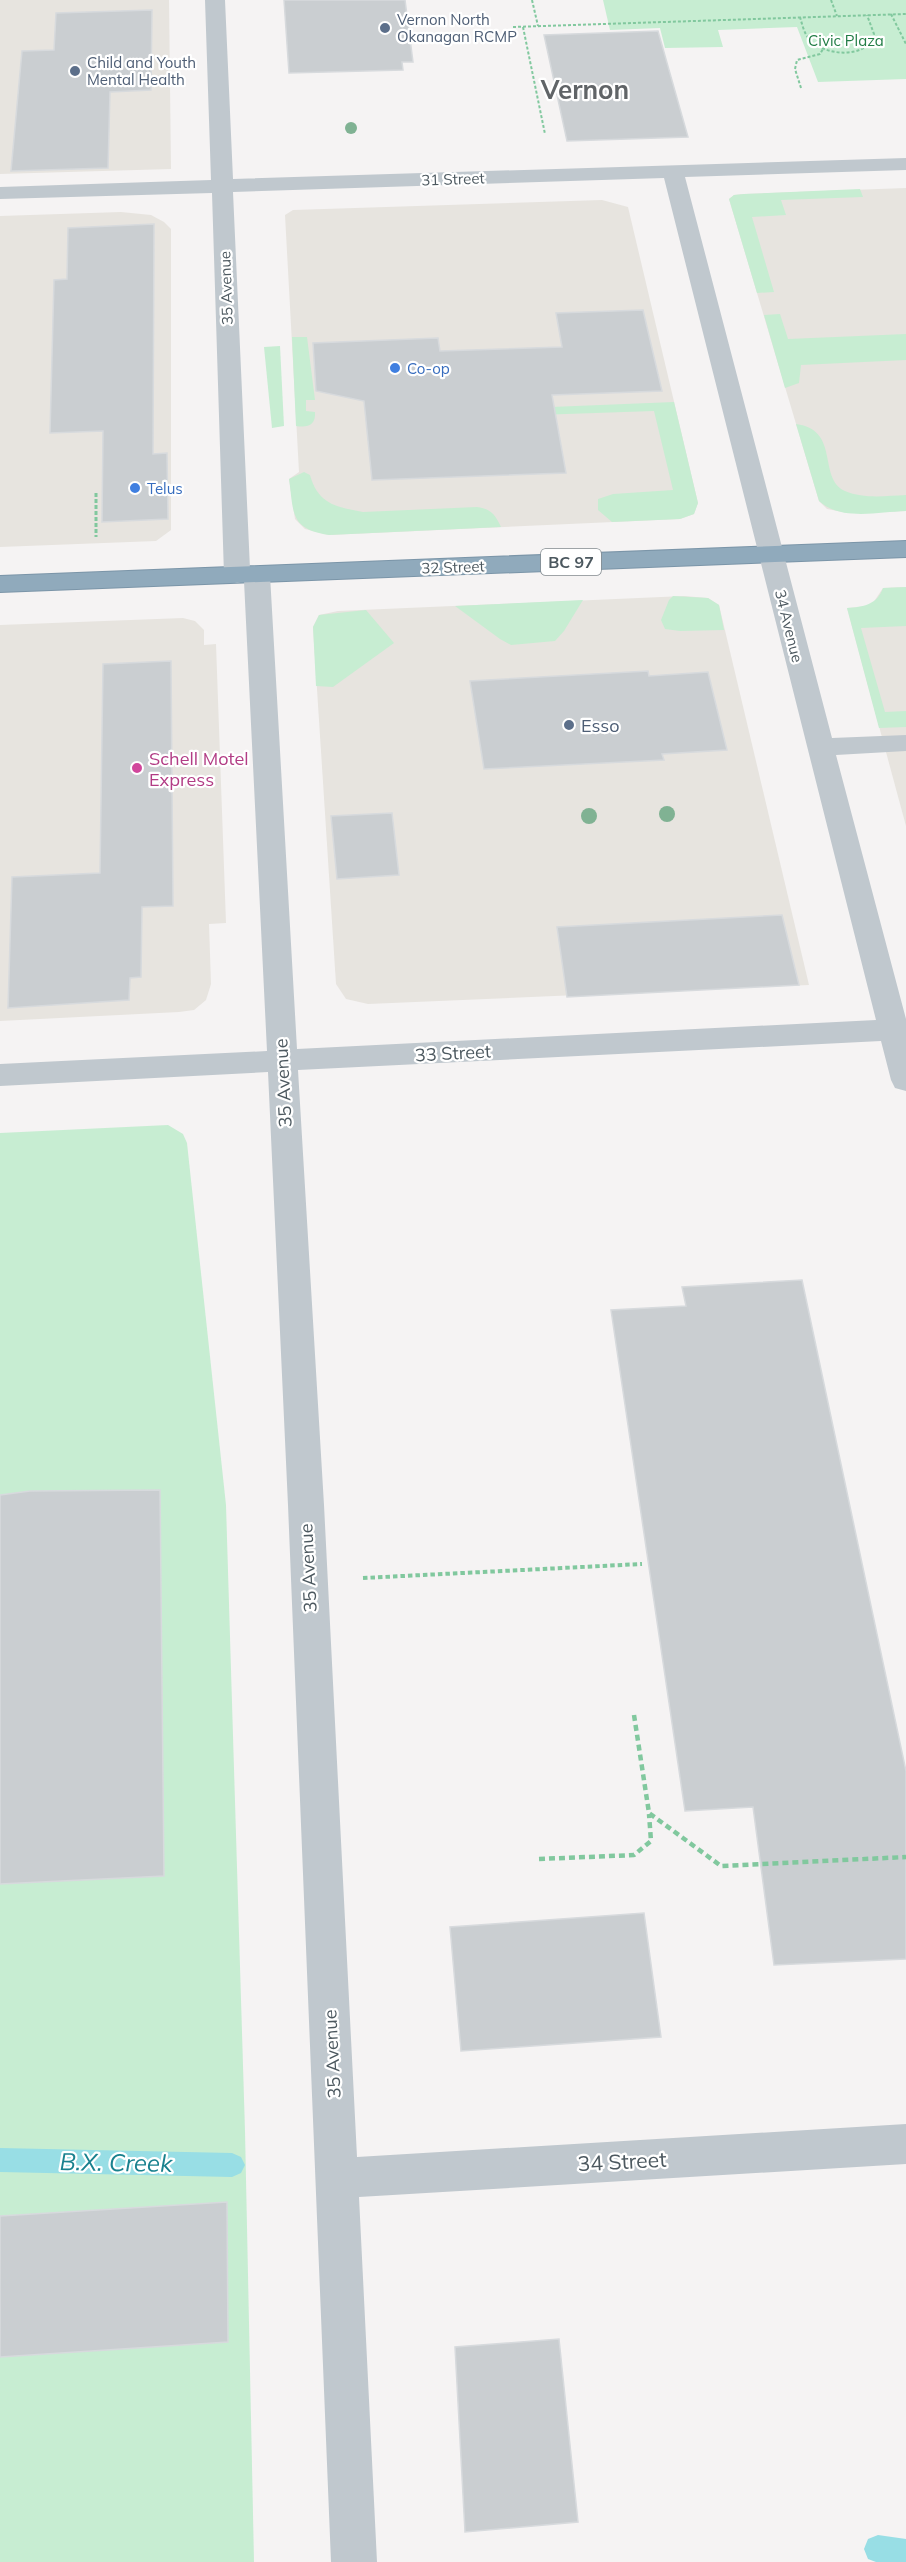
<svg xmlns="http://www.w3.org/2000/svg" width="906" height="2562" font-family="Mulish,sans-serif">
<rect width="100%" height="100%" fill="#f5f3f3"/>
<g fill="#e7e4df">
<polygon points="0,0 169,0 171,169 0,174"/>
<polygon points="906,188 906,511 848,513 827,509 819,501 729,199 734,195 744,194"/>
<polygon points="602,200 628,207 698,503 694,514 680,519 329,535 305,529 295,519 289,479 299,472 285,215 293,210"/>
<polygon points="121,212 151,215 164,222 171,229 171,530 156,541 0,547 0,216"/>
<polygon points="906,587 906,826 847,608 864,607 873,603 883,588"/>
<polygon points="684,596 708,598 719,605 809,985 368,1004 346,999 336,984 313,627 319,615 338,611"/>
<polygon points="183,618 195,621 204,630 204,645 216,644 226,923 209,924 211,984 206,1000 194,1010 179,1012 0,1021 0,625"/>
</g>
<g fill="#c7edd2">
<polygon points="603,0 906,0 906,79 818,82 797,27 718,30 723,47 665,48 660,28 610,30"/>
<polygon points="860,189 863,197 781,200 786,215 752,217 774,292 757,293 729,199 734,195 744,194"/>
<polygon points="780,314 788,339 906,334 906,360 801,365 799,383 785,388 764,315"/>
<path d="M292,337H307L315,400H306V411L315,412C316,425 308,428 296,426Z"/>
<polygon points="280,346 284,426 272,428 264,347"/>
<polygon points="674,402 698,503 694,514 680,519 612,522 598,510 598,499 613,494 673,490 654,411 480,417 474,410"/>
<path d="M796,424C841,430 817,478 845,491C864,499 885,496 906,495V511C878,512 840,521 819,501Z"/>
<path d="M304,472L310,475C318,504 336,507 363,512L477,507C491,509 495,514 501,527L329,535C289,529 294,512 289,479Z"/>
<path d="M906,587V626L861,628L885,712L906,711V727L879,728L847,608C863,607 877,605 883,588Z"/>
<polygon points="673,596 708,598 719,605 724,630 680,631 665,629 661,620 669,600"/>
<polygon points="583,600 564,631 555,641 511,645 500,639 455,606"/>
<polygon points="366,610 394,643 333,687 316,686 313,627 319,615"/>
<polygon points="168,1125 183,1134 187,1143 226,1505 245,2131 254,2562 0,2562 0,1133"/>
</g>
<g fill="none" stroke-linecap="round" stroke-linejoin="round">
<g fill="#98dee5" fill-rule="evenodd">
<polygon points="0,2148 232,2153 241,2157 245,2165 241,2173 232,2177 0,2172"/>
<polygon points="878,2535 906,2539 906,2562 876,2562 868,2559 864,2549 868,2539"/>
</g>
</g>
<g fill="#caced1" stroke="#d7dadd" stroke-width="1.5">
<polygon points="284,0 405,0 413,62 402,62 403,70 289,73"/>
<polygon points="152,10 151,90 110,92 108,168 11,171 22,51 54,50 56,13"/>
<polygon points="658,31 688,137 567,141 544,35"/>
<polygon points="154,224 153,454 167,453 168,519 102,522 103,431 50,433 54,280 67,279 68,228"/>
<polygon points="643,310 662,391 552,395 566,473 372,480 364,401 316,391 313,343 438,338 440,351 562,347 556,313"/>
<polygon points="171,661 173,906 142,907 141,977 130,978 129,1000 8,1008 12,877 100,873 103,664"/>
<polygon points="648,671 649,676 708,672 727,750 662,754 664,760 484,769 470,681"/>
<polygon points="392,813 399,875 337,879 331,816"/>
<polygon points="782,915 799,985 567,997 557,927"/>
<polygon points="802,1280 906,1771 906,1959 774,1965 753,1807 685,1811 611,1310 686,1306 682,1287"/>
<polygon points="160,1490 164,1876 0,1884 0,1495 30,1491"/>
<polygon points="644,1913 661,2037 461,2051 450,1927"/>
<polygon points="227,2202 228,2342 0,2357 0,2216"/>
<polygon points="559,2339 578,2522 465,2532 455,2347"/>
</g>
<g fill="none" stroke-linecap="round" stroke-linejoin="round">
<defs>
<polygon id="highway" points="906,541 906,557 0,592 0,576"/>
</defs>
<use href="#highway" stroke="#7b95a8" stroke-width="2"/>
<g stroke="#81c89e" stroke-width="2" stroke-dasharray="3 2" stroke-linecap="butt">
<polyline points="532,0 538,26"/>
<polyline points="831,0 837,16"/>
<polyline points="891,14 906,44"/>
<path d="M800,17C802,24 804,33 809,39C823,56 868,60 874,34L867,15"/>
<polyline points="513,27 906,14"/>
<polyline points="523,27 545,134"/>
<polyline points="801,88 795,69 797,60 820,54 823,49"/>
</g>
<polyline stroke="#81c89e" stroke-width="3" stroke-dasharray="4 2" stroke-linecap="butt" points="96,493 96,537"/>
<polyline stroke="#81c89e" stroke-width="4" stroke-dasharray="4.5 3" stroke-linecap="butt" points="363,1578 642,1564"/>
<g stroke="#81c89e" stroke-width="4.5" stroke-dasharray="6 4" stroke-linecap="butt">
<polyline points="634,1715 649,1813 721,1866 906,1857"/>
<polyline points="539,1859 634,1855 651,1841 649,1814"/>
</g>
<path fill="#c0c8ce" fill-rule="evenodd" d="M205,0H225L233,179L906,158V170L685,177L832,738L906,735V751L836,755L906,1019V1091L895,1088L891,1080L881,1041L298,1070L324,1505L357,2157L906,2124V2164L359,2197L377,2562H331L288,1505L268,1072L0,1086V1064L267,1051L244,581L237,583L228,580L224,575L212,193L0,199V187L211,180ZM664,178L876,1020L297,1049L270,575L266,570L257,567L250,569L233,192Z"/>
<use href="#highway" fill="#90aabc" fill-rule="evenodd"/>
</g>
<g fill="#80b293">
<circle cx="351" cy="128" r="6"/>
<circle cx="667" cy="814" r="8"/>
<circle cx="589" cy="816" r="8"/>
</g>
<g fill="#5c6f8a" stroke="#fff" stroke-width="2">
<circle cx="385" cy="28" r="6"/>
<circle cx="75" cy="71" r="6"/>
<circle cx="569" cy="725" r="6"/>
</g>
<g fill="#3f7fe0" stroke="#fff" stroke-width="2">
<circle cx="395" cy="368" r="6"/>
<circle cx="135" cy="488" r="6"/>
</g>
<circle fill="#d1479c" stroke="#fff" stroke-width="2" cx="137" cy="768" r="6"/>
<g text-anchor="middle" dominant-baseline="central" stroke-width="4.5" stroke-linejoin="round" paint-order="stroke">
<g font-size="15" fill="#4e5e75" stroke="#fff" text-anchor="start">
<text x="397" y="19">Vernon North<tspan x="397" dy="17">Okanagan RCMP</tspan></text>
<text x="87" y="62">Child and Youth<tspan x="87" dy="17">Mental Health</tspan></text>
</g>
<g font-size="15" fill="#217c45" stroke="#fff">
<text x="846" y="40">Civic Plaza</text>
</g>
<g font-size="15" fill="#4c585f" stroke="#fff">
<text transform="translate(453 179) rotate(-2)">31 Street</text>
<text transform="translate(226 288) rotate(-92)">35 Avenue</text>
<text transform="translate(453 567) rotate(-2)">32 Street</text>
<text transform="translate(789 626) rotate(76)">34 Avenue</text>
</g>
<g font-size="15" fill="#366cbe" stroke="#fff" text-anchor="start">
<text x="407" y="368">Co-op</text>
<text x="147" y="488">Telus</text>
</g>
<rect fill="#fff" stroke="#828a8f" stroke-width="1.5" x="541" y="549" width="60" height="26" rx="4.5"/>
<g font-size="16" font-weight="bold" fill="#4c585f">
<text x="571" y="562">BC 97</text>
</g>
<g font-size="18" fill="#4e5e75" stroke="#fff" text-anchor="start">
<text x="581" y="725">Esso</text>
</g>
<g font-size="18" fill="#b23c85" stroke="#fff" text-anchor="start">
<text x="149" y="758">Schell Motel<tspan x="149" dy="21">Express</tspan></text>
</g>
<g font-size="18" fill="#4c585f" stroke="#fff">
<text transform="translate(453 1053) rotate(-3)">33 Street</text>
<text transform="translate(283 1083) rotate(-93)">35 Avenue</text>
<text transform="translate(308 1568) rotate(-93)">35 Avenue</text>
<text transform="translate(332 2054) rotate(-93)">35 Avenue</text>
</g>
<g font-size="21" fill="#4c585f" stroke="#fff">
<text transform="translate(622 2161) rotate(-3)">34 Street</text>
</g>
<g font-size="24" font-style="italic" fill="#19818e" stroke="#fff">
<text transform="translate(116 2162) rotate(1)">B.X. Creek</text>
</g>
<g font-size="26" font-weight="bold" fill="#606467" stroke="#fff">
<text x="585" y="89">Vernon</text>
</g>
</g>
</svg>
